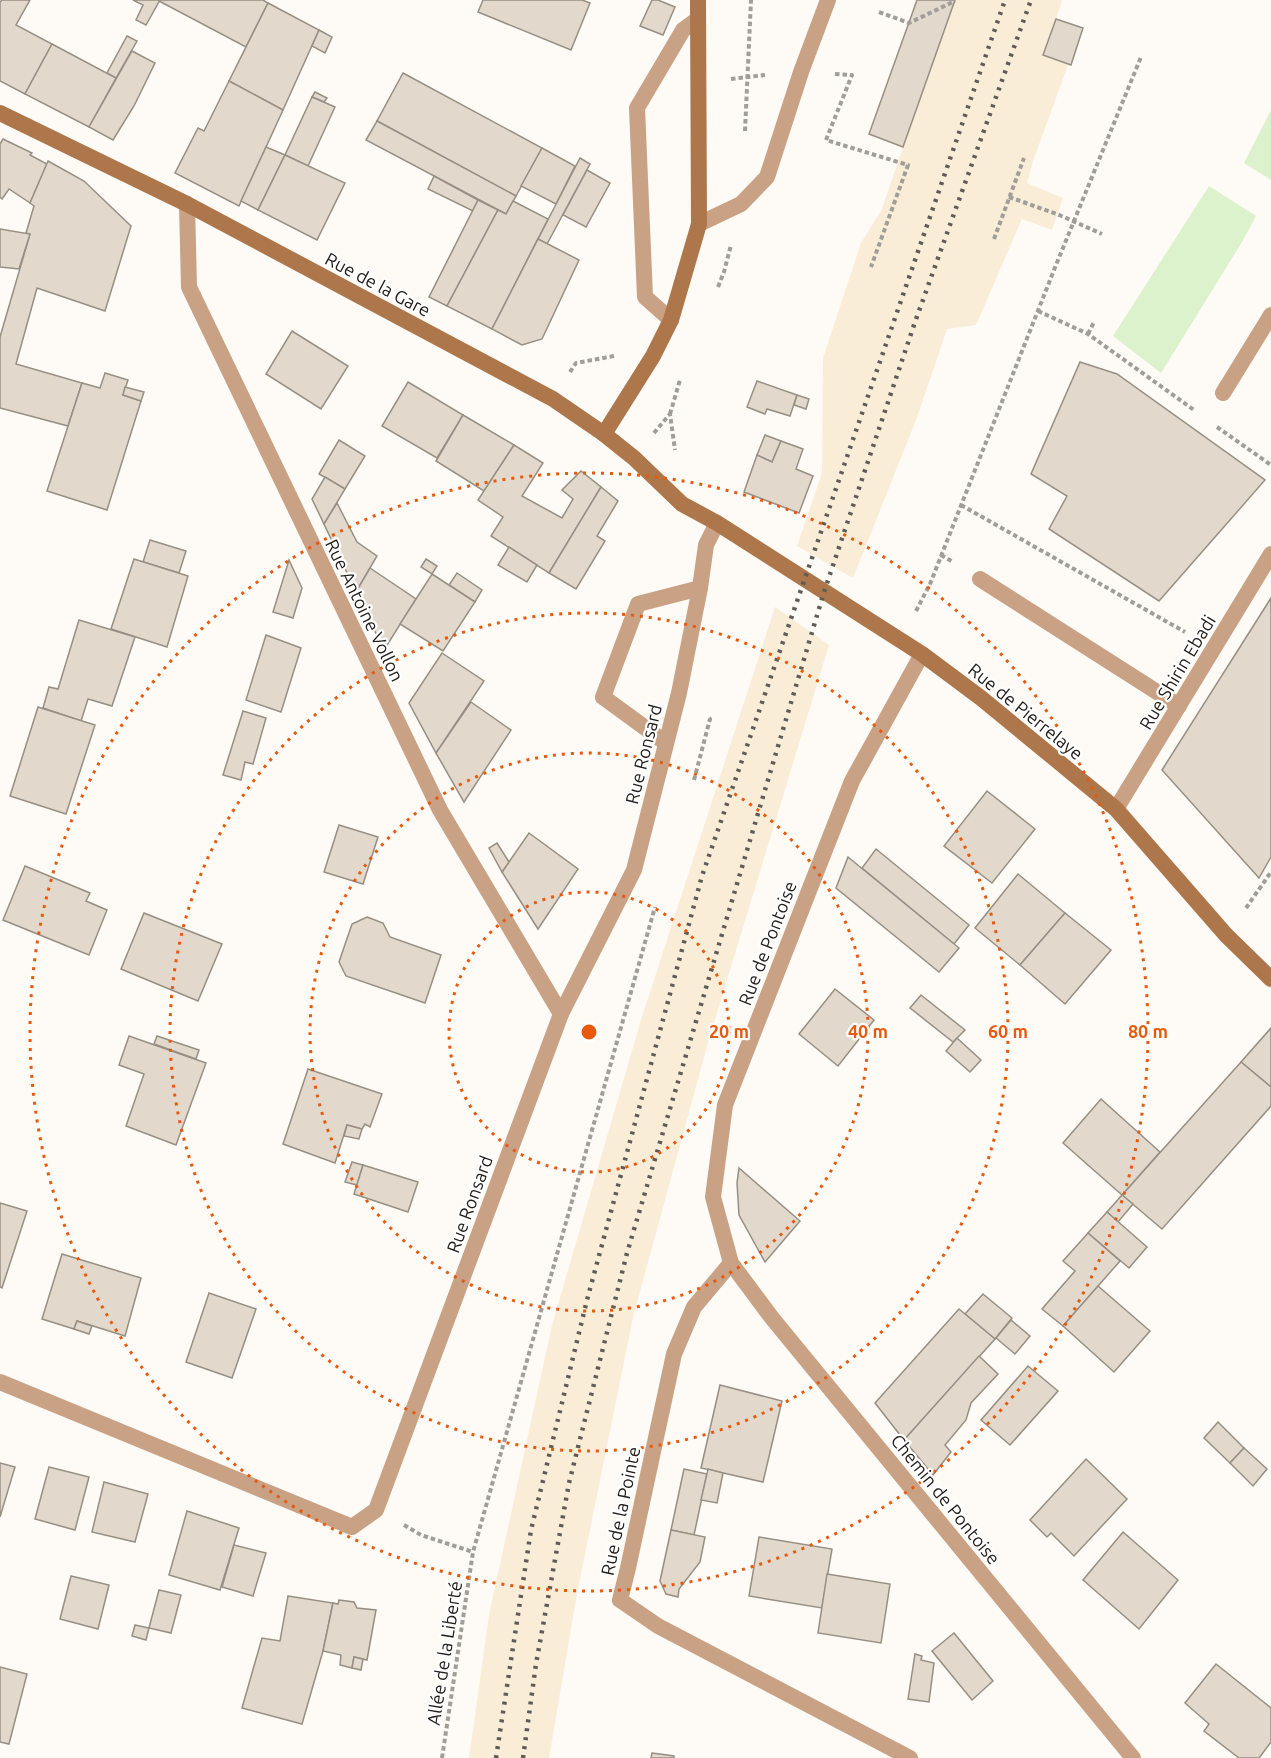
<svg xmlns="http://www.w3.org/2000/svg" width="1271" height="1758" font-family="Ubuntu,sans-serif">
<rect width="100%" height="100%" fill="#fefaf5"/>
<g fill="#faedd8">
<polygon points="917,0 1062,0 1056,19 1083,28 1071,65 1068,65 1048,120 1033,161 1027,183 1063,198 1052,230 1022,219 976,325 947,329 916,420 853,578 797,546 822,473 823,358 861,243 882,209 903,147 869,134"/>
<polygon points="775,607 829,645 709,1039 633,1317 576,1599 549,1758 469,1758 489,1615 552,1325 641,1020"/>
</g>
<g fill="#dcf2cd">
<polygon points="1271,110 1271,180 1244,163"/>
<polygon points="1209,186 1256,216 1242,242 1161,373 1113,336"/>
</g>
<g fill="#e2d9cc" stroke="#978f83" stroke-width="1.5">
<polygon points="2,0 30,0 16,25 52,44 25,94 0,81 0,2"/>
<polygon points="133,0 160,0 146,25 136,20 143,5"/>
<polygon points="160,0 263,0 268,3 246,47 159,1"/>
<polygon points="483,0 582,0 590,3 571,50 478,12"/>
<polygon points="652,0 658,0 675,7 663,35 640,26"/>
<polygon points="917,0 955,0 903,147 869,134"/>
<polygon points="268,3 319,30 283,110 229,81"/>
<polygon points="1056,19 1083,28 1071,65 1043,55"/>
<polygon points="319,30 332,37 325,53 312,46"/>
<polygon points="127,36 137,41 116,78 107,73"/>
<polygon points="52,44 116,78 89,127 25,94"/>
<polygon points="132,51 155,63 134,106 113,140 89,127"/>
<polygon points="403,73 542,148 516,196 377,121"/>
<polygon points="229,81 283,110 239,206 175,173 198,128 204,131"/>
<polygon points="315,92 327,98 324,102 312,97"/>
<polygon points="312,97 335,107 308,166 285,155"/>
<polygon points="377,121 516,196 506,214 366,140"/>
<polygon points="3,139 32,153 30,155 47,164 30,203 9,189 2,199 0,197 0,144"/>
<polygon points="266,147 285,155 258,210 241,201"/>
<polygon points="542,148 575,166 556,204 521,186"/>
<polygon points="285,155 345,183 317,240 258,210"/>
<polygon points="580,158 590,164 547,244 538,239"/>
<polygon points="48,161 84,181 131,226 105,311 37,288 16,364 82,383 68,426 0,408 0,337 30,234 26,233 34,206 30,203"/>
<polygon points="587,170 610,183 586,227 563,215"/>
<polygon points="434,176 478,200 473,211 428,189"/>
<polygon points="478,200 498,210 447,306 429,297"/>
<polygon points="513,201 548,219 492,329 447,306 498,210 506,214"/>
<polygon points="0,229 30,234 19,269 0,267"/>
<polygon points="538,239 579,260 542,339 522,345 492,329"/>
<polygon points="292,331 348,366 321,409 266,374"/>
<polygon points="1080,362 1117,374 1265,480 1159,601 1049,529 1067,496 1031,474"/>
<polygon points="105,373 128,380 123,395 141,401 107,510 47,491 82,383 100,388"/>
<polygon points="757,381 797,395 790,416 767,409 765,414 747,407"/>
<polygon points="408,382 463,415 437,458 382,426"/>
<polygon points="125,387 144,392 141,401 123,395"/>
<polygon points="797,395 809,399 806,409 794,405"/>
<polygon points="463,415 514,445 484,491 436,461"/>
<polygon points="765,435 781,441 772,462 757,455"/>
<polygon points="339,440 365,456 345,489 319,474"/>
<polygon points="781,441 803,449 796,469 813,476 799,513 744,492 757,455 772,462"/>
<polygon points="514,445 543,463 522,496 562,518 573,499 562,490 581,471 601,487 549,573 491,536 503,517 478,500"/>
<polygon points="325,477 345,489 324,524 312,499"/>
<polygon points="601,487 618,501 597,536 605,541 576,589 549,573"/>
<polygon points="337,503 357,542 377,556 356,592 324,524"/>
<polygon points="150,540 186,551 179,573 143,562"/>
<polygon points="509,547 537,565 527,582 498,565"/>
<polygon points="134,559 188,576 167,647 111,629"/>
<polygon points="426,559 437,566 432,574 421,567"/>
<polygon points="289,560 302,588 293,618 273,612"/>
<polygon points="370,568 416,599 384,650 356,592"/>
<polygon points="457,573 482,590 475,602 449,585"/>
<polygon points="432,574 475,602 443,651 400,624"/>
<polygon points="1271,598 1271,857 1259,878 1162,770"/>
<polygon points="79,620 135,637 112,706 88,699 81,721 43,708 49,687 58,689"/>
<polygon points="266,635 301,648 281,712 246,700"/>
<polygon points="442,653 484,681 436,753 409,703"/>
<polygon points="471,702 511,730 464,802 436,753"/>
<polygon points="38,707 95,725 66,814 10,796"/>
<polygon points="243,711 266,718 253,764 245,762 241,780 223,775"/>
<polygon points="987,791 1035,829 992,883 944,846"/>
<polygon points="339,825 378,837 363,884 324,872"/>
<polygon points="529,833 578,869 538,929 502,872"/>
<polygon points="497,843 509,862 502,872 489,848"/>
<polygon points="876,849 969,925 954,944 862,868"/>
<polygon points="848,857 959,948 939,972 836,888"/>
<polygon points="25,866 90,893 86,901 107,910 89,955 3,920"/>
<polygon points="1018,874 1065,913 1020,965 975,928"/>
<polygon points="144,913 222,944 198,1001 121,969"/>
<polygon points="1065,913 1111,950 1065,1004 1020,965"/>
<polygon points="367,917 383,923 390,937 441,955 425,1003 346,976 339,962 352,924"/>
<polygon points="835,989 874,1020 838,1066 799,1034"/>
<polygon points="921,995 965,1030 953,1042 910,1008"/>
<polygon points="1271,1028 1271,1087 1241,1062"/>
<polygon points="129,1036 206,1063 176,1145 126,1126 144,1074 119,1065"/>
<polygon points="157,1036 199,1050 196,1059 154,1044"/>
<polygon points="957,1038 981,1060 970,1072 946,1051"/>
<polygon points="1241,1062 1271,1087 1271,1106 1162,1229 1122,1195"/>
<polygon points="308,1069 382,1094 370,1127 365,1124 362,1129 347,1125 335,1163 283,1144"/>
<polygon points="1101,1099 1160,1152 1122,1195 1063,1143"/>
<polygon points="347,1125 362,1129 359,1139 344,1136"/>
<polygon points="352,1162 363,1165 357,1185 345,1182"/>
<polygon points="363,1165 418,1182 408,1212 354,1194"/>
<polygon points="739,1168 800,1221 765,1262 739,1215 737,1183"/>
<polygon points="1122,1195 1133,1204 1118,1222 1107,1212"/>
<polygon points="0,1203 27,1211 2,1288 0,1287"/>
<polygon points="1107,1212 1147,1247 1129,1268 1088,1233"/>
<polygon points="1088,1233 1120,1261 1063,1326 1042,1309 1075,1271 1063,1261"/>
<polygon points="62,1254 141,1278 125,1336 77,1321 74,1329 42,1319"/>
<polygon points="1098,1286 1150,1331 1114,1372 1063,1326"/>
<polygon points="209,1293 256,1309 232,1378 186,1362"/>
<polygon points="983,1294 1012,1318 995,1339 965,1314"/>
<polygon points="959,1309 995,1339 904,1440 875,1403"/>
<polygon points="1011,1320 1030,1336 1015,1354 996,1338"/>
<polygon points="77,1321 92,1326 89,1334 74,1329"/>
<polygon points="979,1356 998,1374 971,1403 966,1420 945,1445 951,1452 933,1475 904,1440"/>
<polygon points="1028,1366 1058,1391 1010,1445 981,1420"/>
<polygon points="720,1385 782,1401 763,1482 701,1468"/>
<polygon points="1218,1422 1244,1448 1230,1463 1204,1438"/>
<polygon points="1244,1448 1267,1469 1253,1486 1230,1463"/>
<polygon points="1086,1459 1127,1499 1074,1556 1051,1533 1047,1537 1030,1520"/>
<polygon points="0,1463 15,1467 0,1517"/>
<polygon points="49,1467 89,1477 75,1530 35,1519"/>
<polygon points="684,1469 707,1474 694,1535 671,1530"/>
<polygon points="708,1469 723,1473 717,1503 701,1500"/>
<polygon points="104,1482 148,1494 135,1542 92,1532"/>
<polygon points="187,1511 239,1528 220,1590 169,1575"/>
<polygon points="671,1530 705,1537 700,1562 679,1589 678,1597 666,1594 660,1581"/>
<polygon points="1123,1532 1178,1580 1139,1629 1083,1580"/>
<polygon points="759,1537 832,1549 822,1608 749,1596"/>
<polygon points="234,1545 266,1553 253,1596 222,1587"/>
<polygon points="827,1574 890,1584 881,1643 818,1633"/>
<polygon points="71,1576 109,1585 98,1629 60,1619"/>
<polygon points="159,1590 181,1595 171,1633 149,1628"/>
<polygon points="288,1596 333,1603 323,1651 302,1724 242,1708 262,1638 280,1641"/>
<polygon points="339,1600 354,1602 357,1608 376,1610 367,1660 354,1657 352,1668 340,1665 341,1655 323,1651 333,1603 338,1604"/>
<polygon points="135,1625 149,1628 146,1640 132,1636"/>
<polygon points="954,1633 993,1681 972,1700 932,1651"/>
<polygon points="915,1654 922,1656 921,1660 934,1663 929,1702 908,1699"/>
<polygon points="354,1657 363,1659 361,1670 352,1668"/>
<polygon points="1216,1664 1271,1708 1271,1742 1259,1758 1239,1758 1204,1731 1209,1724 1185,1703"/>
<polygon points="0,1667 27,1674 9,1744 0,1742"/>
<polygon points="652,1753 674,1756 674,1758 651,1758"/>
</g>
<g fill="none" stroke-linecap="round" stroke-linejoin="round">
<g stroke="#a19d98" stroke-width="4" stroke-dasharray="4.5 3" stroke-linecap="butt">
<polyline points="879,12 909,23 955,1"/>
<polyline points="835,74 852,75 826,140 908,165 871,267"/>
<polyline points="731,79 765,75"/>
<polyline points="745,131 751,0"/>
<polyline points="1009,197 1057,214 1102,234"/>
<polyline points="994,239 1024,158"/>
<polyline points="718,287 724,272 731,245"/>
<polyline points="1038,311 1088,334 1194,410"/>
<polyline points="1088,334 1094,322"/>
<polyline points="570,372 576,363 614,356"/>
<polyline points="670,414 680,380"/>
<polyline points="1217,427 1271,465"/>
<polyline points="654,433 670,414 675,450"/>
<polyline points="961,505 1185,632"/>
<polyline points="941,555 953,562"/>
<polyline points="916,611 930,584 1056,265 1141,57"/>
<polyline points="694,780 710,719 707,716"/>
<polyline points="1246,908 1271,872"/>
<polyline points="404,1525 421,1535 473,1552"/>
<polyline points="442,1758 473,1552 655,907"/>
</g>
<g stroke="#c9a286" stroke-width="16">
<polyline points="699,224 741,204 767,177 801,72 828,0"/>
<polyline points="671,320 645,297 637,108 683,30 698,19"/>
<polyline points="1223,393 1271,315"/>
<polyline points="980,579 1179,706"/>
<polyline points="666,743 603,697 638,604 700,588"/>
</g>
<g stroke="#c9a286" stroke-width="16">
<polyline points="187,204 189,287 440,810 561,1014"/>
<polyline points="922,654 852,781 725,1105 713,1197 731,1263 772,1318 1133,1758"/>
<polyline points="1116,809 1271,554"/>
<polyline points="731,1263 694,1307 674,1354 628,1568 620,1600 658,1626 910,1758"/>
<polyline points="0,1382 352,1527 376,1510 561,1014 634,870 679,693 700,588 706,545 717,523"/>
</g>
<g stroke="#ae764b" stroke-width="16">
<polyline points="0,113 187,204 553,399 604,434 634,458 682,504 717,523 922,654 981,698 1116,809 1226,935 1271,979"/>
<polyline points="604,434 653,356 671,320 699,224 698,0"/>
</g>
<g stroke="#5f5c57" stroke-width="4.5" stroke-dasharray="3 6" stroke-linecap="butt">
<polyline points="496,1758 531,1530 587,1300 702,876 1005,0"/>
<polyline points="523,1758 536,1664 569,1483 627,1253 824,592 915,322 1031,0"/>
</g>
</g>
<g fill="none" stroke="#e8590c" stroke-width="3" stroke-dasharray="3 6">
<circle cx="589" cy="1032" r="140"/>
<circle cx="589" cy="1032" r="279"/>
<circle cx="589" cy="1032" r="419"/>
<circle cx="589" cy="1032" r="559"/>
</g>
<g text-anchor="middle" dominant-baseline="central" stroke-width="4.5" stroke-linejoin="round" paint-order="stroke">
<g font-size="18" fill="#23201b" stroke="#fff">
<text transform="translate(378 284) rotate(28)">Rue de la Gare</text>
<text transform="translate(365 610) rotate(64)">Rue Antoine Vollon</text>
<text transform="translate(1177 672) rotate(-59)">Rue Shirin Ebadi</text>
<text transform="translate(1026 711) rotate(39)">Rue de Pierrelaye</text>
<text transform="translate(643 754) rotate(-76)">Rue Ronsard</text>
<text transform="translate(767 943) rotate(-69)">Rue de Pontoise</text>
<text transform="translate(469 1204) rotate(-70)">Rue Ronsard</text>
<text transform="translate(946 1499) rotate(51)">Chemin de Pontoise</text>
<text transform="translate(620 1511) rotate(-78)">Rue de la Pointe</text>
<text transform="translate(444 1653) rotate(-81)">Allée de la Liberté</text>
</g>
</g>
<circle cx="589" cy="1032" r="9" fill="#e8590c" stroke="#fff" stroke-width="3"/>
<g font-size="18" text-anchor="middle" font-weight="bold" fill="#e8590c" stroke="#fff" stroke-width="4.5" stroke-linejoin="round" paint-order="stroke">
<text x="729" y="1038">20 m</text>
<text x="868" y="1038">40 m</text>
<text x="1008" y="1038">60 m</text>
<text x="1148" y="1038">80 m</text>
</g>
</svg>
